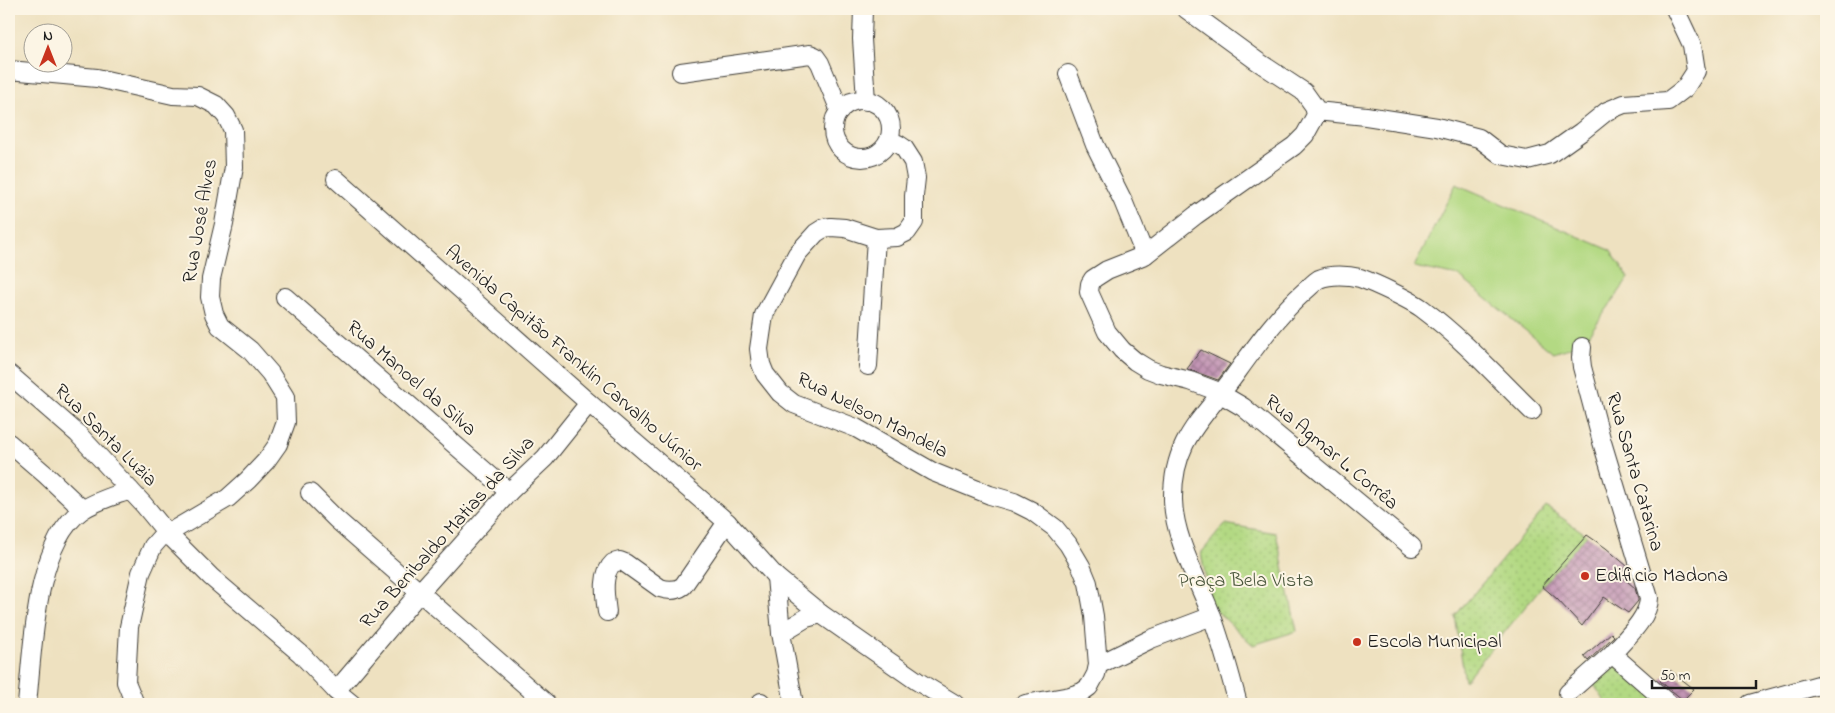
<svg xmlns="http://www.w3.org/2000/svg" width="1835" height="713" font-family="'Indie Flower',sans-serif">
<defs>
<pattern id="grass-dots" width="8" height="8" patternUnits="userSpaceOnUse" patternTransform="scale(1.25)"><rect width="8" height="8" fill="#b3d983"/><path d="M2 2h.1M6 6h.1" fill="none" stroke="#99ba71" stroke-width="1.8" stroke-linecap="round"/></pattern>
<pattern id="building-cross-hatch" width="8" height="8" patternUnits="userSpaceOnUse" patternTransform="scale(1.25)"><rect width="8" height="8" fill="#c395b5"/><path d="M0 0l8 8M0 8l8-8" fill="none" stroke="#9e7992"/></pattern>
</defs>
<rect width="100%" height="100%" fill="#fcf5e5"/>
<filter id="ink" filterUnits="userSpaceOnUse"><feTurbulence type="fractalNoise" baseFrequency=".02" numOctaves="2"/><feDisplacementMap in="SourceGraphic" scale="10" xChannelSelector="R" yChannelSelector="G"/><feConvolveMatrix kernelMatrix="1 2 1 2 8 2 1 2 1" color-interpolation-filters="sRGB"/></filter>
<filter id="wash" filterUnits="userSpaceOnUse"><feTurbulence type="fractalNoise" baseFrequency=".0096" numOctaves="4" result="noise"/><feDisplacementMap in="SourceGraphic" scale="20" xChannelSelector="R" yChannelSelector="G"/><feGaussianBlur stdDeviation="1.12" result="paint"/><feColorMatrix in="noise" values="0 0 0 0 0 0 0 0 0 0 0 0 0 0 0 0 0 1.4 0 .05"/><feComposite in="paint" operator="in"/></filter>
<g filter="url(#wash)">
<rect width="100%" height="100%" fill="#eee1c0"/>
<g fill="url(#grass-dots)" stroke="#687a50">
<polygon points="1546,507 1587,535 1542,586 1465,681 1455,616"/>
<polygon points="1225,524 1276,533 1297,631 1253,645 1211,606 1201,553"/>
<polygon points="1612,656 1661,704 1607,704 1588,676"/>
</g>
<polygon fill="#b3d983" stroke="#687a50" points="1456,184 1610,250 1629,278 1582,344 1553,353 1459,276 1414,267"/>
<g id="blocks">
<g fill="url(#building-cross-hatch)">
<polygon points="1201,350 1230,364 1218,380 1187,369"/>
<polygon points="1587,535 1606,548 1627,566 1620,575 1635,588 1638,599 1638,601 1628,613 1604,597 1582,626 1557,599 1542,586"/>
<polygon points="1611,633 1614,636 1588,661 1584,656"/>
<polygon points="1670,670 1694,689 1683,700 1660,681"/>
</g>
</g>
</g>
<g filter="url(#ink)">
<use href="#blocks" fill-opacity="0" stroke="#3c3a35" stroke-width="1"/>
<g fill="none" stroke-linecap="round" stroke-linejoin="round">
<defs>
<g id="minor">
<polyline points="863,9 862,39 866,101"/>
<polyline points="1186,9 1257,61 1304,92 1314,106 1316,115 1305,135 1294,146 1196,215 1145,255 1107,270 1093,279 1090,284 1089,292 1107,332 1122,350 1135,361 1148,369 1161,374 1190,381 1214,390 1243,407 1412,547"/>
<polyline points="9,70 97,78 173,95 198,96 216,105 226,116 233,130 234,167 224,224 211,279 210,297 214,314 220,326 250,350 270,373 285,397 286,422 278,444 266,461 248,480 228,498 160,538 153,546 141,573 129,627 126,682 135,704"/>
<polyline points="681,72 810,54 815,56 820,63 840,111"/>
<polyline points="1068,74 1095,145 1123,201 1145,255"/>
<circle cx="862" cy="129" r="29"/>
<polyline points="1316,111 1366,116 1437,127 1479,138 1501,155 1527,160 1550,154 1581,132 1607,111 1624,104 1668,101 1685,88 1696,71 1692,45 1675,9"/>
<polyline points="889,141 898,144 904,148 913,162 916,178 914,196 914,222 907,232 897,237 876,238 845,228 831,227 824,228 816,233 797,254 764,315 759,349 761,364 765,374 780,393 794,404 856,428 933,472 990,495 1014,502 1032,511 1055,528 1068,544 1081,566 1088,583 1094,616 1098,665 1096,674 1089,687 1082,692 1070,696 1025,704"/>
<polyline points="336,179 589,403 727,522 776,577 821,614 917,681 955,704"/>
<polyline points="285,297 509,492"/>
<path d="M1582,347L1581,358L1582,367L1602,442L1649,598C1649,618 1625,639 1612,654L1669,704"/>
<polyline points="868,366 876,238"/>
<polyline points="9,374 78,434 144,505 167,533 211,577 301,654 336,691 352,704"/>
<polyline points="9,443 46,475 82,509"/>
<polyline points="310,493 336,519 547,704"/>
<polyline points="776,577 781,633 794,704"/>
<path d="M607,612C605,597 601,574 613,563L620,561L625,563L660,588C669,591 676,591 683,586L727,522"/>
<polyline points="781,633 806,618 821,614"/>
<polyline points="1098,665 1151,639 1212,616"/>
<polyline points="336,691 420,592 509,492 545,458 589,403"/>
<polyline points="1568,693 1612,654"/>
<path d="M27,704C33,651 34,545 81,511C95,501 114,496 130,490"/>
<polyline points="760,704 761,702"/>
<path d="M1238,704C1230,674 1222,643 1211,614C1197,578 1174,538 1173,500C1172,440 1203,419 1235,375C1256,346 1278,315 1305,291C1309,288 1314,282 1319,279C1331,274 1348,275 1360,278C1374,283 1413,301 1424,310C1463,339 1497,377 1532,411"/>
<polyline points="1750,704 1826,683"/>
</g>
</defs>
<use href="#minor" stroke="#3c3a35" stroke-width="20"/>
<use href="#minor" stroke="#fff" stroke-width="18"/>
</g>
</g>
<g fill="#c8321e" stroke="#fcf5e5" stroke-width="2">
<circle cx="1585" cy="576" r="5"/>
<circle cx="1357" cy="642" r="5"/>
</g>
<g text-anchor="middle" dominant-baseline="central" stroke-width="4" stroke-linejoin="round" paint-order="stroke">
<g font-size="20" fill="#1c1c1c" stroke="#fcf5e5">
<text transform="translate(201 221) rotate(-80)">Rua José Alves</text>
<text transform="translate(573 359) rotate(41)">Avenida Capitão Franklin Carvalho Júnior</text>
<text transform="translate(411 379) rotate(41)">Rua Manoel da Silva</text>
<text transform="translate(872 416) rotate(27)">Rua Nelson Mandela</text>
<text transform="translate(105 436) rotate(45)">Rua Santa Luzia</text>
<text transform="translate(1331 453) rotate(40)">Rua Agmar L. Corrêa</text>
<text transform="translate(1634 472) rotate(74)">Rua Santa Catarina</text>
<text transform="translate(448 533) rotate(-48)">Rua Benibaldo Matias da Silva</text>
</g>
<g font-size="20" fill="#1c1c1c" stroke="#fcf5e5" text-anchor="start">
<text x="1595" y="576">Edificio Madona</text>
<text x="1367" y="642">Escola Municipal</text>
</g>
<g font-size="20" fill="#49553b" stroke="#fcf5e5">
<text x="1246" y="581">Praça Bela Vista</text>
</g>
</g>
<rect width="1835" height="713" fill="none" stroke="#fcf5e5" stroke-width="30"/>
<g transform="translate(48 48)"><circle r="24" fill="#fcf5e5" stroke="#a29e95"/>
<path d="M0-4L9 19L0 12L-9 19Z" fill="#c8321e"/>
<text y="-8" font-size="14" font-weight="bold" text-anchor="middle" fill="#1c1c1c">N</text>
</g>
<path d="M1652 680v8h104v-8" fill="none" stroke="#1c1c1c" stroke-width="2.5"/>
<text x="1660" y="680" font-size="15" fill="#1c1c1c" stroke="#fcf5e5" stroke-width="4" paint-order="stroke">50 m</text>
</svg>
